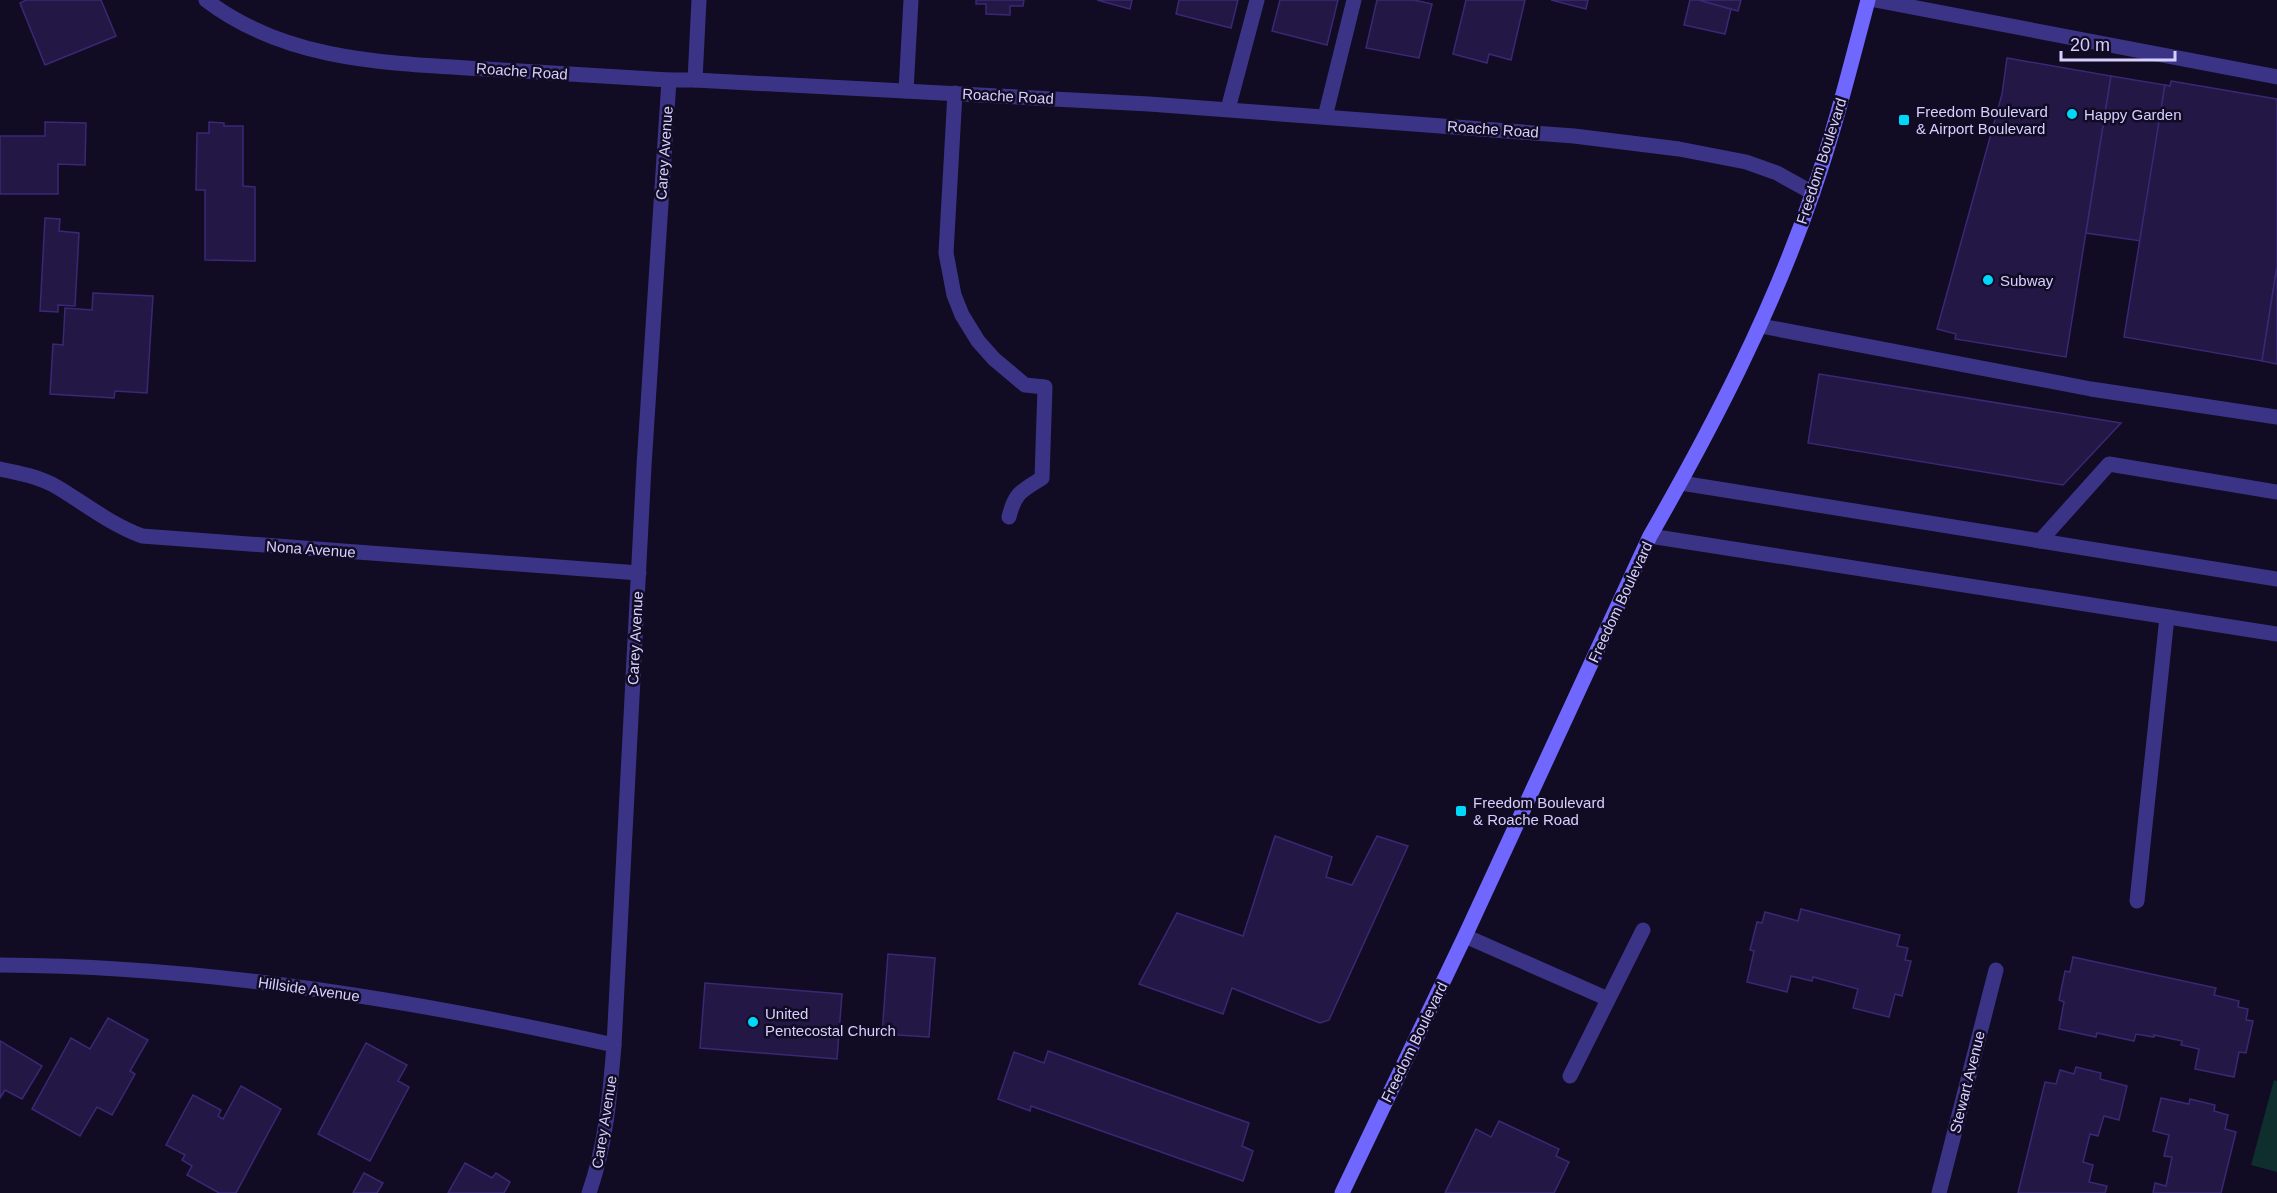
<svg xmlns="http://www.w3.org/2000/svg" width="2277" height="1193" font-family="Helvetica,sans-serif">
<rect width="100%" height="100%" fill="#110c24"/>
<polygon fill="#0f2e2e" points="2274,1080 2277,1081 2277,1172 2251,1165"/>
<g fill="#231746" stroke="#3a2874" stroke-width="1.5">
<polygon points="101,0 116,36 45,65 20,3 26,0"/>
<polygon points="976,0 1024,0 1023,6 1010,6 1010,15 986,14 986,4 976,4"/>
<polygon points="1097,0 1132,0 1130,9"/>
<polygon points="1179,0 1238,0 1231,28 1176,14"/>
<polygon points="1280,0 1338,0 1327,45 1272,31"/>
<polygon points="1377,0 1414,0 1432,4 1419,58 1366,48"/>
<polygon points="1466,0 1525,0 1511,60 1489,54 1487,63 1453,54"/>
<polygon points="1551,0 1588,0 1586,9"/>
<polygon points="1690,0 1699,0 1731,9 1725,34 1684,25"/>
<polygon points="1699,0 1741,0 1738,11"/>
<polygon points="2007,58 2111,76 2066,357 1955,339 1956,334 1937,329 2002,94"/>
<polygon points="2111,76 2165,85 2141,241 2086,233"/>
<polygon points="2171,81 2277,99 2277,266 2262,361 2124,337 2165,85 2170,86"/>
<polygon points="45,122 86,123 85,165 58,164 58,194 0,194 0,136 45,136"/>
<polygon points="209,122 224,123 224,126 243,126 243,186 255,187 255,261 205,260 205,190 196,190 197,133 209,133"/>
<polygon points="45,218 60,219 59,231 79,233 75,306 58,305 58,312 40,311"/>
<polygon points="2277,266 2277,364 2262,361"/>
<polygon points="93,293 153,296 147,393 115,391 114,398 50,394 53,344 63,345 65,308 92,310"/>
<polygon points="1819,374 2121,423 2063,485 1808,443"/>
<polygon points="1275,836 1332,857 1326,877 1352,885 1377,836 1408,846 1329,1020 1320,1023 1232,988 1223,1014 1139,984 1177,913 1243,936"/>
<polygon points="1801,909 1900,935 1897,946 1908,948 1905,960 1911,961 1902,996 1895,994 1889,1017 1853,1008 1858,989 1813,977 1812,981 1791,976 1787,992 1747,982 1754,951 1750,950 1757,922 1762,923 1765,912 1798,921"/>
<polygon points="888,954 935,958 929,1037 882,1034"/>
<polygon points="2073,957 2216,988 2214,995 2239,1001 2238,1007 2248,1009 2246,1020 2253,1021 2246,1053 2239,1052 2234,1077 2195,1069 2199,1049 2181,1045 2182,1041 2154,1035 2154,1037 2136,1034 2134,1041 2097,1033 2096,1037 2059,1029 2064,1002 2059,1000 2065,971 2070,972"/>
<polygon points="705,983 842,994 837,1059 700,1048"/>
<polygon points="108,1018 148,1040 130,1071 135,1074 112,1115 97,1107 80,1136 32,1109 71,1038 90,1049"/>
<polygon points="0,1041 42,1066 22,1099 5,1090 0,1098"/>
<polygon points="366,1043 407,1065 398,1081 409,1087 370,1161 318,1134"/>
<polygon points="1048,1051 1249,1123 1242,1146 1253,1151 1243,1181 1031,1106 1030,1111 998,1099 1014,1052 1044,1063"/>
<polygon points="2076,1067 2101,1073 2100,1079 2127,1086 2119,1120 2104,1116 2098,1136 2090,1134 2083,1162 2093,1165 2089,1182 2107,1186 2105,1193 2018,1193 2045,1082 2056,1084 2060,1070 2074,1074"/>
<polygon points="241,1086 281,1109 236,1193 219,1193 187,1175 192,1166 182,1160 185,1155 166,1145 193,1095 221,1110 218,1116 223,1119"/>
<polygon points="2161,1098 2189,1104 2190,1099 2215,1105 2214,1111 2228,1115 2225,1129 2236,1132 2221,1193 2153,1193 2155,1183 2166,1186 2172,1157 2164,1156 2169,1135 2153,1131"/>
<polygon points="1499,1121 1559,1149 1556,1156 1569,1162 1554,1193 1445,1193 1476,1129 1491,1137"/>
<polygon points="465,1163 492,1178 496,1173 510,1182 504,1193 448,1193"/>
<polygon points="364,1173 383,1183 377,1193 353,1193"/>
</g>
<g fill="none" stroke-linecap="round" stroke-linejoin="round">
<g stroke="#3b3486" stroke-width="15">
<polyline points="1875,0 2277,77"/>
<polyline points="695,80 699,0"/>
<polyline points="906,91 911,0"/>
<path d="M955,93L946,253L954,295L962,315L978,341L994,359L1025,385L1045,387L1042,478C1022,491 1015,492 1009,517"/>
<polyline points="1228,109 1257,0"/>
<polyline points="1325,117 1354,0"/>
<polyline points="1761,326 2091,389 2277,417"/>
<polyline points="1681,483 2277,579"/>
<polyline points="1650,536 2277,634"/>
<polyline points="2040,541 2109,464 2277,492"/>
<polyline points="2137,901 2167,617"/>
<polyline points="1465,936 1608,999"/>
<polyline points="1570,1076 1643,930"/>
</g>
<g stroke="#3b3486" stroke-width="15">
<path d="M206,0C287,62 389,63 486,69C547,73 608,76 669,80H695L1149,104L1574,136L1679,149L1746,162L1777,173L1813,193"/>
<path d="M0,469C20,473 40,477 57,487C87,505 110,524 142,536L639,573"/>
<path d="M0,965C207,966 413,1000 614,1045"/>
<path d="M589,1193C606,1145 610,1095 614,1045L644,466L669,80"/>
<polyline points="1939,1193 1996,970"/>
</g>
<path stroke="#7067ff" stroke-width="15" d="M1342,1193L1465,936L1650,536C1713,426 1772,312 1813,192C1835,129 1851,64 1868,0"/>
</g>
<g fill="#00d8fb" stroke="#110c24" stroke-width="2">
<circle cx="2072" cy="114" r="6"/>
<rect x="1898" y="114" width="12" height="12" rx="3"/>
<circle cx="1988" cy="280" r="6"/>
<rect x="1455" y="805" width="12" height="12" rx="3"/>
<circle cx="753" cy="1022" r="6"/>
</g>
<g text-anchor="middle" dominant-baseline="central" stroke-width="5" stroke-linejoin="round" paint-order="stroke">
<g font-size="15" fill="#d7d0ff" stroke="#110c24">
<text transform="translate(522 71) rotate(4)">Roache Road</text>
<text transform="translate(1008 96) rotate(3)">Roache Road</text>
<text transform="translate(1493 129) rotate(4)">Roache Road</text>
<text transform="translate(664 153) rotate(-86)">Carey Avenue</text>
<text transform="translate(1821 161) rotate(-72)">Freedom Boulevard</text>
<text transform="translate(311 549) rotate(4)">Nona Avenue</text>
<text transform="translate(1620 602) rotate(-65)">Freedom Boulevard</text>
<text transform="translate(635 638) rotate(-87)">Carey Avenue</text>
<text transform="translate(309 989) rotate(8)">Hillside Avenue</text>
<text transform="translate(1414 1042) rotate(-64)">Freedom Boulevard</text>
<text transform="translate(1967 1082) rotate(-76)">Stewart Avenue</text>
<text transform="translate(604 1122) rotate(-81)">Carey Avenue</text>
</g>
<g font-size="15" fill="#d7d0ff" stroke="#110c24" text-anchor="start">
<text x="1916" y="111">Freedom Boulevard<tspan x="1916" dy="17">&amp; Airport Boulevard</tspan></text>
<text x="2084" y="114">Happy Garden</text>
<text x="2000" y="280">Subway</text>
<text x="1473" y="802">Freedom Boulevard<tspan x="1473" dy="17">&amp; Roache Road</tspan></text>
<text x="765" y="1013">United<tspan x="765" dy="17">Pentecostal Church</tspan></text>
</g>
</g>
<path d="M2061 51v9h114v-9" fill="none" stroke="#d7d0ff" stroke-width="3"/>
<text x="2070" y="51" font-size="18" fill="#d7d0ff" stroke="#110c24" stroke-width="4.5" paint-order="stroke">20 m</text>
</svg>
